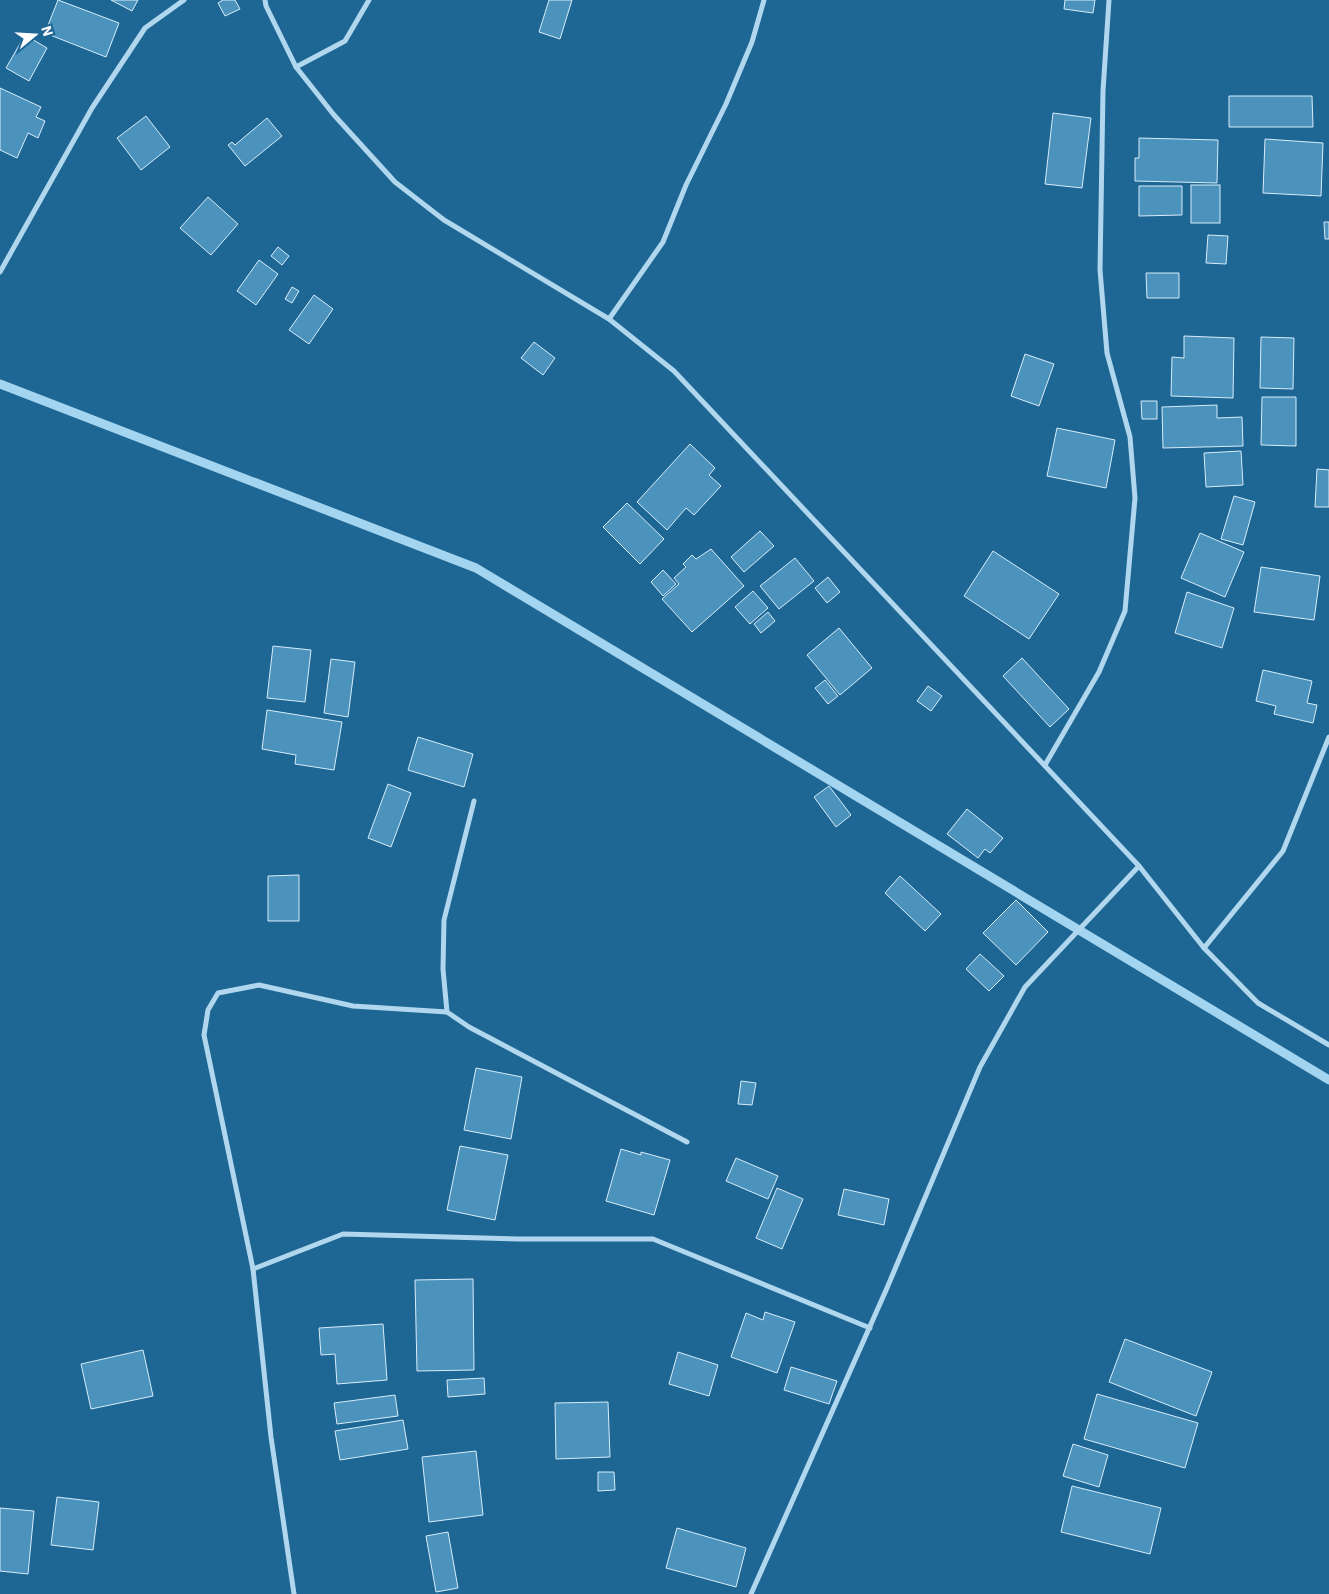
<svg xmlns="http://www.w3.org/2000/svg" width="1329" height="1594" font-family="'IBM Plex Sans',sans-serif">
<rect width="100%" height="100%" fill="#1e6693"/>
<g fill="none" stroke-linecap="round" stroke-linejoin="round">
<polyline stroke="#a4d5f0" stroke-width="9" points="0,384 476,568 1329,1080"/>
</g>
<g fill="#4b92bc" stroke="#d7edfa">
<polygon points="58,0 119,23 106,57 45,33"/>
<polygon points="111,0 138,0 132,11"/>
<polygon points="223,0 235,0 240,9 225,16 218,3"/>
<polygon points="549,0 572,0 560,39 539,32"/>
<polygon points="1065,0 1095,0 1093,13 1064,9"/>
<polygon points="25,35 47,48 29,81 6,68"/>
<polygon points="0,88 41,107 36,117 45,121 38,138 28,133 17,158 0,150"/>
<polygon points="1229,96 1312,96 1313,127 1229,127"/>
<polygon points="1053,113 1091,118 1082,188 1045,184"/>
<polygon points="146,116 170,147 141,170 117,138"/>
<polygon points="267,118 282,136 245,166 228,145 232,142 235,145"/>
<polygon points="1139,138 1218,140 1217,183 1135,181 1135,158 1139,158"/>
<polygon points="1265,139 1323,143 1321,196 1263,193"/>
<rect x="1191" y="185" width="29" height="38"/>
<polygon points="1139,186 1182,186 1182,215 1139,216"/>
<polygon points="208,197 238,224 211,255 180,228"/>
<polygon points="1324,222 1329,222 1329,239 1325,239"/>
<polygon points="1208,235 1228,236 1226,264 1206,263"/>
<polygon points="278,247 289,256 282,265 271,256"/>
<polygon points="259,260 278,274 256,305 237,291"/>
<polygon points="1146,273 1179,273 1179,298 1147,298"/>
<polygon points="292,287 299,291 292,303 285,299"/>
<polygon points="314,295 333,309 309,344 289,330"/>
<polygon points="1184,336 1234,338 1233,398 1171,396 1172,357 1184,358"/>
<polygon points="1261,337 1294,338 1293,389 1260,388"/>
<polygon points="534,342 555,358 543,375 521,358"/>
<polygon points="1025,354 1054,364 1039,406 1011,396"/>
<polygon points="1262,397 1296,397 1296,446 1261,445"/>
<polygon points="1141,401 1157,401 1157,419 1142,419"/>
<polygon points="1217,405 1217,418 1242,417 1243,446 1163,448 1162,407"/>
<polygon points="1057,428 1115,440 1106,488 1047,476"/>
<polygon points="690,444 715,468 709,475 721,486 694,515 686,508 667,530 637,502"/>
<polygon points="1241,451 1243,485 1206,487 1204,453"/>
<polygon points="1317,469 1329,470 1329,507 1315,507"/>
<polygon points="1234,496 1255,502 1243,545 1221,539"/>
<polygon points="627,503 664,539 640,564 603,527"/>
<polygon points="760,531 774,546 744,572 731,557"/>
<polygon points="1200,533 1244,552 1225,597 1181,578"/>
<polygon points="711,549 744,586 692,632 662,599 679,584 674,578 686,567 683,564 692,555 696,559"/>
<polygon points="993,551 1059,594 1029,639 964,596"/>
<polygon points="795,558 814,581 779,609 760,586"/>
<polygon points="1261,567 1320,576 1314,620 1254,612"/>
<polygon points="663,570 676,584 663,596 651,582"/>
<polygon points="828,577 840,592 827,603 815,588"/>
<polygon points="753,591 768,608 750,624 735,607"/>
<polygon points="1187,592 1234,608 1222,648 1175,633"/>
<polygon points="768,612 775,621 761,633 754,624"/>
<polygon points="839,628 872,668 840,695 807,655"/>
<polygon points="273,646 311,650 305,702 267,698"/>
<polygon points="1022,658 1069,709 1050,727 1003,676"/>
<polygon points="331,659 355,662 348,717 324,713"/>
<polygon points="1263,670 1312,681 1307,703 1317,705 1313,723 1274,714 1276,706 1256,701"/>
<polygon points="825,680 838,696 828,704 815,688"/>
<polygon points="928,686 942,696 931,711 917,701"/>
<polygon points="267,710 342,722 334,770 295,764 296,755 262,749"/>
<polygon points="418,737 473,754 464,787 408,770"/>
<polygon points="388,784 411,793 391,847 368,838"/>
<polygon points="829,786 851,815 836,827 814,797"/>
<polygon points="967,809 1003,838 990,853 985,849 978,858 947,834"/>
<polygon points="299,875 299,921 268,921 268,876"/>
<polygon points="900,876 941,914 925,931 885,893"/>
<polygon points="1016,900 1048,932 1016,965 983,933"/>
<polygon points="980,954 1004,976 989,991 966,969"/>
<polygon points="476,1068 522,1077 511,1139 464,1130"/>
<polygon points="741,1081 756,1083 752,1105 738,1104"/>
<polygon points="460,1146 508,1155 495,1220 447,1210"/>
<polygon points="621,1149 641,1155 641,1152 670,1160 654,1215 606,1201"/>
<polygon points="736,1158 778,1176 768,1199 726,1181"/>
<polygon points="777,1188 803,1199 782,1249 756,1238"/>
<polygon points="844,1189 889,1199 884,1225 838,1215"/>
<polygon points="473,1279 474,1370 417,1371 415,1280"/>
<polygon points="765,1312 795,1322 777,1373 731,1357 746,1313 763,1320"/>
<polygon points="383,1324 387,1380 337,1384 335,1354 321,1355 319,1328"/>
<polygon points="1125,1339 1212,1372 1196,1416 1109,1382"/>
<polygon points="143,1350 153,1396 91,1409 81,1364"/>
<polygon points="678,1352 718,1365 709,1396 669,1384"/>
<polygon points="791,1367 837,1381 829,1404 784,1390"/>
<polygon points="484,1378 485,1394 448,1397 447,1380"/>
<polygon points="1097,1394 1198,1423 1185,1468 1084,1439"/>
<polygon points="395,1395 398,1416 337,1424 334,1403"/>
<polygon points="608,1402 610,1457 556,1459 555,1403"/>
<polygon points="403,1420 408,1449 340,1460 335,1431"/>
<polygon points="1073,1444 1108,1455 1099,1487 1063,1476"/>
<polygon points="476,1451 483,1515 429,1522 422,1457"/>
<polygon points="598,1472 614,1472 615,1490 598,1491"/>
<polygon points="1072,1486 1161,1508 1150,1554 1061,1532"/>
<polygon points="57,1497 99,1502 93,1550 51,1545"/>
<polygon points="0,1508 34,1511 28,1574 0,1571"/>
<polygon points="677,1528 746,1548 736,1587 666,1568"/>
<polygon points="448,1532 458,1588 436,1592 426,1536"/>
</g>
<g fill="none" stroke-linecap="round" stroke-linejoin="round">
<g stroke="#b0d7ee" stroke-width="5">
<polyline points="265,0 266,6 296,67 334,115 395,182 444,220 609,319 674,371 1139,866 1204,948 1258,1003 1329,1045"/>
<polyline points="296,67 345,41 369,0"/>
<polyline points="0,272 92,108 145,28 184,0"/>
<polyline points="609,319 663,242 686,185 726,104 752,42 764,0"/>
<polyline points="1045,765 1099,672 1125,611 1135,498 1130,437 1107,353 1100,270 1103,91 1109,0"/>
<polyline points="474,801 444,920 443,969 447,1012 469,1027 687,1142"/>
<polyline points="1204,948 1283,851 1329,737"/>
<polyline points="253,1269 343,1234 520,1239 653,1239 870,1328"/>
<polyline points="294,1594 271,1437 253,1269 204,1035 208,1010 218,993 259,985 353,1006 447,1012"/>
<polyline points="751,1594 887,1288 980,1067 1025,987 1139,866"/>
</g>
</g>
<g transform="translate(35 35) rotate(72)" stroke="#1e6693" stroke-width="4" paint-order="stroke">
<path d="M0-4L9 19L0 12L-9 19Z" fill="#ffffff"/>
<text y="-8" font-size="14" font-weight="bold" text-anchor="middle" fill="#ffffff">N</text>
</g>
</svg>
